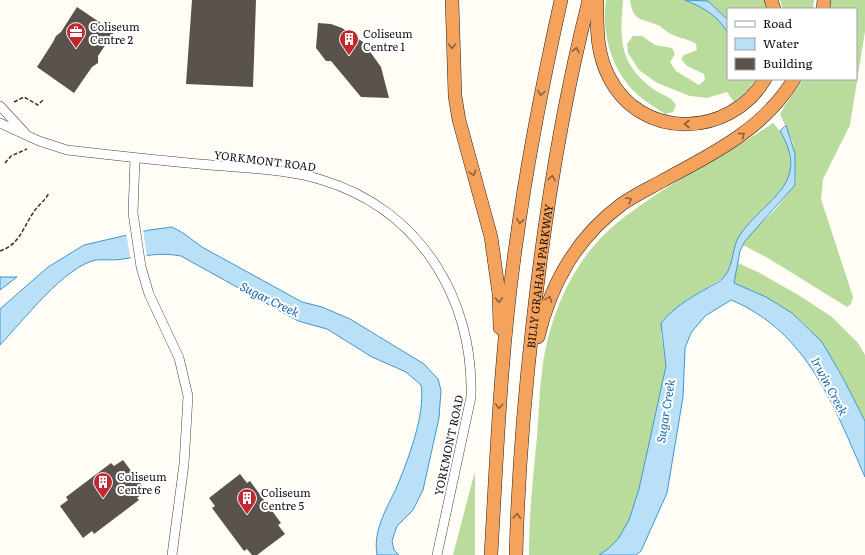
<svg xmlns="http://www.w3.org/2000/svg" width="865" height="555" font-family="Literata,serif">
<rect width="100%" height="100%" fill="#fffdf5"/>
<g fill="#b9dc9c">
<path d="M606,0H623C620,38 618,62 652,88C660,95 670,95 676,105L673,112L665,114C657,108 647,103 639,96C612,73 601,34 606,0Z"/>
<path d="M630,0H765L768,9H728V79H756L747,91L734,102L727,92L707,98L690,96L657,83L639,70L628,53L627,44L633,36H642L655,45L672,48L675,54L670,62L676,71L699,85L705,80L704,74L687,66L681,59L684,55L697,50L696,44C687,38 681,39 673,35C668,33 664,29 660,26C643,18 633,23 630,0Z"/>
<polygon points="780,0 814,0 813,9 783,9"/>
<polygon points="829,0 865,0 865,31 850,125 823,179 821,199 853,297 851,304 847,307 768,258 743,245 752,232 774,211 793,187 796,181 793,143 780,114 784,107 803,79 856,79 856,9 829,9"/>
<path d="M773,123L780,131L789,148L791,173L782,191L742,232L729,270L723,278L688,299L667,316L661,333L666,366L639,489L629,521L618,539L608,549L599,555H529C529,516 533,476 537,437C539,415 539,393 542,371C549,315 573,259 617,223C665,184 722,158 773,123Z"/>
<path d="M738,263L758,272L800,296L832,317L858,343L865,355V421C845,382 827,339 791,313C774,300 753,292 734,283Z"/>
<polygon points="475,471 475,555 453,555"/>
</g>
<g fill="#b9e0f7" stroke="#3f96cf">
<path d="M685,0L708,1L728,20V33C717,15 704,8 685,0Z"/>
<path d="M786,125L795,154V185L745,241L740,251L734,283L766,297L792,313L822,342L843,378L865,421V477C834,407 808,332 731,300L705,316L691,333L685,348L683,397L667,493L641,551L636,555H599L608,549L618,539L629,520L639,489L666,366L661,323C672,309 688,299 704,290C710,286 719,283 724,277C735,264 731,245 742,232C768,197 811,183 780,131Z"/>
<path d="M172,227L183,233L202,247L302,302L322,307L350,319L424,364L438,379L441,390L439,418L423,490L413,510L397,526L392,541L394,550L399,555H377C373,532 385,511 395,491C407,463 426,414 421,385L406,372L372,357L327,329L298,321L181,256C161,252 143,256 123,259C114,261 105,259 96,260C65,266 22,322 0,345V309L48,267L84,245L149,230Z"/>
<polygon points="0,277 17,277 0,290"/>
</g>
<polygon fill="#fffdf5" points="143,229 147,257 131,260 126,233"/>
<g fill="#5a524d">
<polygon points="192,0 256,0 253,87 186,84"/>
<polygon points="77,7 114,32 98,56 98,63 92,67 74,93 37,67 53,42 56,36 61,32"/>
<polygon points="318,23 331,24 342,28 363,42 381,67 389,98 361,97 331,61 326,61 316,48"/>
<polygon points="123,460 146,491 137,498 139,500 94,534 92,531 83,538 60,506 68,500 66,497 111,463 114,466"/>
<polygon points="240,474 247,483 250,481 281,523 278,525 285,534 257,555 252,555 247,549 244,551 212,508 215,506 209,498"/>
</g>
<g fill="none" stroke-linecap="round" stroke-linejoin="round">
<defs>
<g id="minor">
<polyline points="0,106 25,133"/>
<path d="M0,123L39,141L67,150C119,156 171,162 223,166C256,169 291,170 322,180C419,209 474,298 471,397L437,555"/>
<polyline points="135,158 133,213 141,267 149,294 179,358 188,396 184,464 172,555"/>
</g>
<g id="highway">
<polyline points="452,0 455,96 459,120 491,237 499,294 500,328"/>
<path d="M597,0C597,27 596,52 609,77C641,141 730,138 765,79"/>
<polyline points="771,0 774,9"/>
<polyline points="823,9 824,0"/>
<path d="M538,337C551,283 576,238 622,204C635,195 650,188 664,180C713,154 765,128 794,79"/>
<path d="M491,555C497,451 501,347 516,244C527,162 543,81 561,0"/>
<path id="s1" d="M516,555C518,477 524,400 533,322C545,213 562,106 589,0"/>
</g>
</defs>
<use href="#minor" stroke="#444" stroke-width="10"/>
<use href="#highway" stroke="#222" stroke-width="14"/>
<g stroke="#333" stroke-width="1.5" stroke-dasharray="4 2" stroke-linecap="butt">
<polyline points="14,102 24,97 38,105 44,99"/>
<polyline points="5,163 11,156 27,149"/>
<path d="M0,251C19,245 23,228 33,213C37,206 45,201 49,193"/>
</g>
<use href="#minor" stroke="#fff" stroke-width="9"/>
<use href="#highway" stroke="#f5a25d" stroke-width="13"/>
</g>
<defs><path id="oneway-chevron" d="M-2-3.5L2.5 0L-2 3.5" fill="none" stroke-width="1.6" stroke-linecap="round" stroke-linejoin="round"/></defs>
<g stroke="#8e613b">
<use href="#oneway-chevron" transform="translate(452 46) rotate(89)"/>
<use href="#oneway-chevron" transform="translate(576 50) rotate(-76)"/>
<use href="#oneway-chevron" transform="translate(541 93) rotate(100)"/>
<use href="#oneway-chevron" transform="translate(687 124) rotate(-180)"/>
<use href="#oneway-chevron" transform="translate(742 135) rotate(-38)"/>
<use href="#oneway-chevron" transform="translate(473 173) rotate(73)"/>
<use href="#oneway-chevron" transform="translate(552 178) rotate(-80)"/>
<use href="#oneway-chevron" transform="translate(629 200) rotate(-31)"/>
<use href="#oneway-chevron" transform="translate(520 221) rotate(99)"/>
<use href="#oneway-chevron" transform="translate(549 299) rotate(-69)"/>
<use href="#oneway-chevron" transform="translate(499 300) rotate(88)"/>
<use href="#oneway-chevron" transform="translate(499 406) rotate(93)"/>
<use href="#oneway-chevron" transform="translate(517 516) rotate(-87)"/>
</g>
<defs>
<symbol id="office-pin" viewBox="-11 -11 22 30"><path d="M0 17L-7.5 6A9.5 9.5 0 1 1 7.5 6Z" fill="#c4262e" stroke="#fff"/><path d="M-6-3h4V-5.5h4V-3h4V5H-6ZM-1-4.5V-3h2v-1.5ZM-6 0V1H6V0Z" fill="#fff"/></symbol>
<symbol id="building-pin" viewBox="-11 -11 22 30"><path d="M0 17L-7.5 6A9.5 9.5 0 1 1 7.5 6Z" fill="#c4262e" stroke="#fff"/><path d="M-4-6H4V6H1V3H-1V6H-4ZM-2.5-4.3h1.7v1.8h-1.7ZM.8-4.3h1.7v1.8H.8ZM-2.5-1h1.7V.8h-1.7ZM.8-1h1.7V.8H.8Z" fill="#fff"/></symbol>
</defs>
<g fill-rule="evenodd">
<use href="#office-pin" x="65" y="21" width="22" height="30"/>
<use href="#building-pin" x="338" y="28" width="22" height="30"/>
<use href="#building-pin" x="92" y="471" width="22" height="30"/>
<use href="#building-pin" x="236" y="487" width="22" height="30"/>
</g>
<g text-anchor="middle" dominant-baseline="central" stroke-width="4" stroke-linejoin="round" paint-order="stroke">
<g font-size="11" fill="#111" stroke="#fff" text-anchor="start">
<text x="90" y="26">Coliseum<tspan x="90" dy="13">Centre 2</tspan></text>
<text x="363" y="33">Coliseum<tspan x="363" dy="13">Centre 1</tspan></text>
<text x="117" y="476">Coliseum<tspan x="117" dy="13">Centre 6</tspan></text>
<text x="261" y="492">Coliseum<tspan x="261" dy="13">Centre 5</tspan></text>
</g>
<g font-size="11" fill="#111" stroke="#fff">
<text transform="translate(265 160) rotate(7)">YORKMONT ROAD</text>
<text stroke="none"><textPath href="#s1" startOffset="280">BILLY GRAHAM PARKWAY</textPath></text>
<text transform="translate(448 445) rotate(-78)">YORKMONT ROAD</text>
</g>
<g font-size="12" font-style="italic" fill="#1768a6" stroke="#fff">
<text transform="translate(270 299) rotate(26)">Sugar Creek</text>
<text transform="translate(830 386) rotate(62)">Irwin Creek</text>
<text transform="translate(665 411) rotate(-81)">Sugar Creek</text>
</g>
</g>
<rect x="727" y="8" width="130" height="72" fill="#ffffff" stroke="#a0a0a0"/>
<rect x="735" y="21" width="20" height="6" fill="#ffffff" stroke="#a0a0a0"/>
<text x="763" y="28" font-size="12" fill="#111111">Road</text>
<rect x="735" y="38" width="20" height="12" fill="#b9e0f7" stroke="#a0a0a0"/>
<text x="763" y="48" font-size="12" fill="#111111">Water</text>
<rect x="735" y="58" width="20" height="12" fill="#5a524d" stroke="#a0a0a0"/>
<text x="763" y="68" font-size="12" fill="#111111">Building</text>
</svg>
